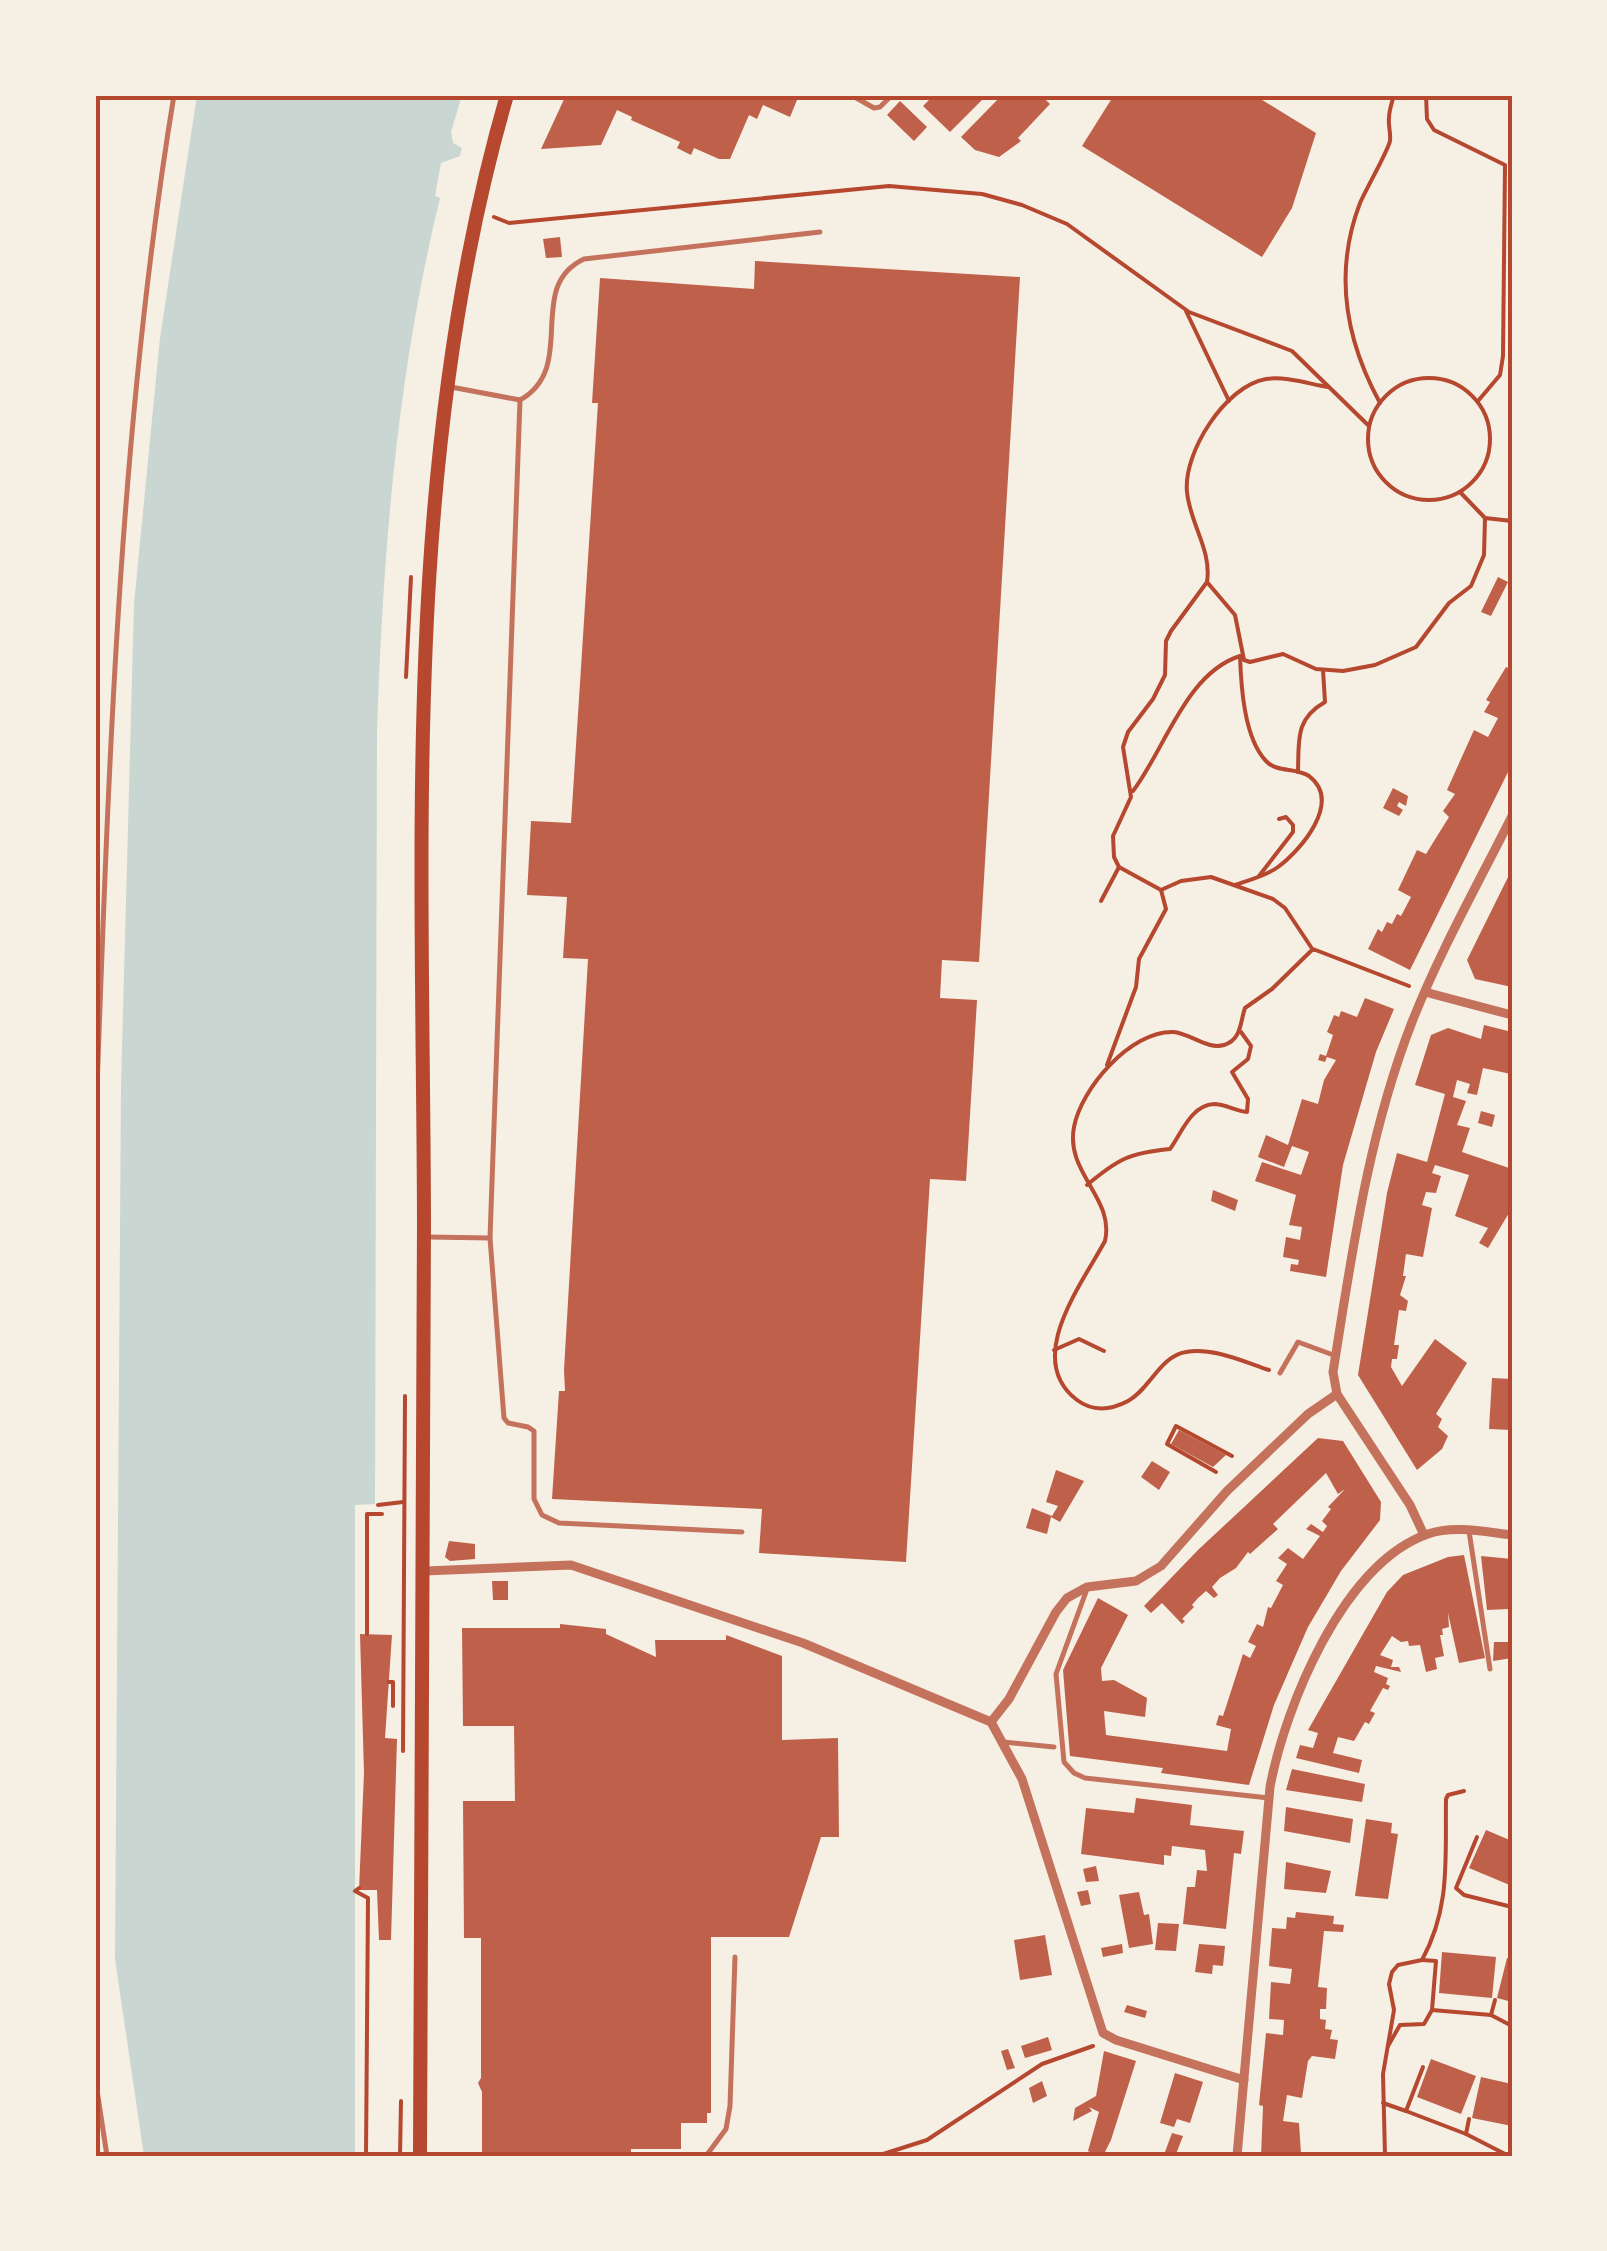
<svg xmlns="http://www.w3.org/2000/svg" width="1607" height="2251" font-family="Spectral,serif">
<rect width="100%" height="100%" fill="#f6efe4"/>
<path fill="#c9d6d2" d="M197,95H462L451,132L453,143L462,148L460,156L441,163L435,196L440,198C397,374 383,551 377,731L375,1504L356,1505L355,2156H144L115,1959L121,1087L134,604L160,338Z"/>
<polygon fill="#f6efe4" points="355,1505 380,1505 376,1509 360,1510 360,2156 355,2156"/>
<g fill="#bf614a">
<polygon points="566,95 786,95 797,100 790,117 763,105 757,119 749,115 730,159 719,159 694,148 691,155 677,148 680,142 631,120 632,117 617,110 601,145 541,149"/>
<polygon points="934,95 987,95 950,132 923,106"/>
<polygon points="1002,95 1041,95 1050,104 1018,138 1021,141 999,157 975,150 961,137"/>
<polygon points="1114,95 1254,95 1316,133 1292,208 1262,257 1082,146"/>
<polygon points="900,101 927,127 914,141 887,115"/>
<polygon points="560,237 562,257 546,258 543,239"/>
<polygon points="755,261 1020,277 979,962 942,960 940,998 977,1000 966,1181 930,1179 906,1562 759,1553 762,1509 552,1499 559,1391 565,1391 564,1370 588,959 563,958 567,897 527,895 531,821 571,823 598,403 592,403 600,278 754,289"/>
<polygon points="1498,577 1508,582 1491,616 1481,612"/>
<polygon points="1506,667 1512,670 1512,764 1410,970 1368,949 1378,929 1382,932 1387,922 1392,924 1397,914 1401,916 1411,897 1398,890 1417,850 1426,854 1449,817 1443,811 1455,794 1447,790 1474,730 1488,737 1498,718 1484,712 1490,702 1486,700"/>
<polygon points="1393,788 1408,796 1406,806 1399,802 1397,806 1403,810 1399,816 1383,808"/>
<polygon points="1512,869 1511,940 1512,987 1475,979 1467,960"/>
<polygon points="1365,998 1394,1009 1376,1052 1343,1165 1326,1277 1290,1271 1291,1264 1298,1265 1299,1260 1283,1257 1286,1237 1300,1240 1302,1227 1289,1225 1296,1195 1255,1181 1262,1162 1301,1175 1309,1152 1292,1146 1284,1167 1258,1157 1266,1135 1288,1145 1302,1099 1318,1104 1324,1080 1336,1060 1327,1057 1325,1062 1318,1060 1320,1054 1326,1056 1333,1035 1327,1032 1334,1015 1339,1017 1341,1011 1357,1017"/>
<polygon points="1484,1025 1512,1032 1511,1074 1483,1068 1477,1095 1467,1093 1470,1084 1457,1080 1453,1097 1466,1101 1457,1125 1470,1128 1462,1152 1512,1169 1512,1208 1488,1248 1479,1243 1488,1228 1455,1216 1469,1175 1435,1165 1432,1173 1441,1176 1436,1193 1426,1192 1422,1205 1432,1208 1423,1257 1406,1254 1403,1276 1406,1276 1400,1295 1408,1301 1406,1311 1399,1310 1394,1345 1399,1345 1397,1359 1392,1359 1391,1367 1402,1386 1435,1339 1467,1363 1436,1414 1442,1419 1438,1427 1448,1436 1442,1449 1417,1470 1358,1375 1387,1193 1397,1153 1427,1162 1445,1094 1415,1085 1431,1035 1448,1028 1481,1039"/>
<polygon points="1481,1111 1495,1115 1492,1127 1478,1123"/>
<polygon points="1213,1190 1238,1200 1235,1211 1211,1201"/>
<polygon points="1492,1378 1512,1379 1512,1430 1489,1429"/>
<polygon points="1179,1430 1226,1455 1213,1467 1171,1444"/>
<polygon points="1318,1438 1343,1441 1381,1502 1380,1520 1341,1571 1308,1627 1274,1705 1249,1785 1161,1773 1163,1768 1070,1756 1063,1670 1098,1598 1128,1615 1101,1668 1102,1681 1114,1680 1147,1698 1145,1717 1104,1711 1106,1735 1227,1751 1231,1729 1216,1725 1219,1715 1223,1716 1243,1654 1250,1658 1256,1646 1248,1642 1257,1624 1263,1627 1268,1607 1271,1608 1283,1585 1276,1581 1287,1564 1278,1558 1288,1548 1303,1559 1320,1536 1306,1529 1311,1524 1323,1532 1327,1526 1322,1521 1331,1509 1328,1507 1345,1489 1338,1494 1326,1473 1273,1524 1278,1529 1250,1554 1248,1552 1236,1568 1220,1578 1212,1587 1218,1595 1214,1598 1206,1591 1198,1598 1192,1605 1194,1607 1182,1619 1185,1621 1182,1624 1162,1603 1151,1613 1144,1606 1198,1550"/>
<polygon points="1152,1461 1170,1472 1159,1490 1141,1477"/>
<polygon points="1056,1470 1084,1481 1060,1522 1051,1517 1047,1534 1026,1528 1032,1508 1052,1516 1058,1506 1046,1502"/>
<polygon points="449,1541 475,1544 475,1559 450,1561 445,1557"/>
<polygon points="1464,1555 1485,1658 1459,1663 1448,1613 1449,1627 1442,1629 1443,1635 1440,1635 1444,1656 1435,1658 1437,1669 1426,1672 1420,1645 1409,1646 1408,1641 1401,1642 1392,1636 1380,1655 1393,1660 1391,1667 1399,1667 1401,1672 1376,1666 1374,1672 1388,1678 1386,1684 1390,1686 1388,1690 1383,1688 1370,1711 1375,1713 1369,1724 1365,1722 1354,1741 1338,1737 1333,1753 1362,1760 1359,1773 1296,1758 1300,1745 1313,1748 1318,1733 1308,1730 1387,1592 1403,1575 1448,1557"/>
<polygon points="1481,1556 1512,1559 1509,1609 1487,1610"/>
<polygon points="492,1581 508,1581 508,1600 493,1600"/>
<polygon points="560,1624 606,1629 606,1634 656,1657 655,1640 726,1640 726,1635 782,1656 782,1740 838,1738 839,1837 821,1837 789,1937 711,1937 711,2113 707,2113 707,2123 681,2123 681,2149 631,2149 631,2156 482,2156 482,2092 478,2083 481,2078 481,1938 464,1938 463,1801 515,1801 514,1726 463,1726 462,1628 560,1628"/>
<polygon points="360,1634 392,1635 385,1738 397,1739 391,1940 379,1940 377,1890 359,1890 364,1773"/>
<polygon points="1494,1642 1512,1642 1512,1658 1493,1661"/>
<polygon points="1292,1769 1365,1784 1362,1802 1286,1790"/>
<polygon points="1136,1798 1192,1805 1190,1825 1244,1831 1241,1854 1234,1853 1226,1929 1183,1924 1187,1887 1195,1887 1197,1870 1207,1871 1205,1850 1172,1846 1171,1856 1164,1855 1164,1865 1081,1854 1086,1808 1134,1813"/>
<polygon points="1286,1807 1353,1819 1350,1843 1284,1831"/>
<polygon points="1366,1819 1392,1823 1391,1833 1398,1834 1388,1899 1355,1896"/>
<polygon points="1486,1830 1512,1841 1512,1886 1469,1868"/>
<polygon points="1286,1862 1331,1871 1326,1893 1284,1889"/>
<polygon points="1096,1866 1099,1881 1086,1882 1083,1869"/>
<polygon points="1088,1890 1091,1904 1081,1906 1077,1892"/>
<polygon points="1139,1892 1144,1915 1149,1914 1153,1944 1129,1948 1119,1895"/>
<polygon points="1296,1912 1334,1916 1333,1924 1344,1925 1343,1932 1324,1931 1318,1987 1327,1988 1326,2009 1320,2009 1320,2019 1326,2020 1325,2029 1332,2030 1330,2039 1338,2040 1335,2059 1312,2056 1308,2061 1302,2098 1287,2095 1283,2121 1299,2123 1301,2154 1261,2156 1263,2106 1259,2105 1266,2033 1283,2035 1284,2020 1269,2019 1271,1982 1290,1984 1292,1969 1269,1966 1272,1928 1286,1929 1287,1917 1295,1918"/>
<polygon points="1158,1923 1179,1924 1176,1951 1155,1950"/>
<polygon points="1045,1935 1052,1975 1020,1980 1014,1940"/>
<polygon points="1122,1944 1123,1953 1103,1957 1101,1948"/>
<polygon points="1199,1944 1225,1946 1223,1966 1213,1965 1212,1974 1195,1972"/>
<polygon points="1442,1952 1496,1957 1492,1998 1439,1993"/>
<polygon points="1507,1958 1512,1960 1512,2002 1497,1998"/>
<polygon points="1127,2005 1147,2011 1145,2018 1124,2012"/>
<polygon points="1048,2037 1052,2050 1025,2058 1021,2046"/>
<polygon points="1008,2049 1015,2068 1007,2070 1001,2051"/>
<polygon points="1104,2051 1136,2061 1111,2140 1103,2156 1098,2156 1088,2151 1099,2112 1089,2107 1092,2111 1073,2121 1075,2108 1096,2096"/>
<polygon points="1431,2059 1476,2076 1461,2114 1417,2097"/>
<polygon points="1175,2073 1203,2082 1190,2123 1177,2119 1174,2127 1160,2123"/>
<polygon points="1481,2077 1512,2084 1512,2126 1472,2118"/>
<polygon points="1042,2081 1047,2096 1033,2103 1029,2088"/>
<polygon points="1172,2133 1183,2136 1176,2154 1165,2152"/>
</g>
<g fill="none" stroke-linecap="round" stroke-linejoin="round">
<g stroke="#b5482f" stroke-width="4">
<polyline points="1426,95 1427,119 1434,130 1505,165 1503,356 1500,375 1478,401"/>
<polyline points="494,217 509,223 889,186 982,194 1022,205 1067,224 1189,312 1292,351 1369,426"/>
<polyline points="1186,311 1229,401"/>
<circle cx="1429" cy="439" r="61"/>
<path d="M1328,387C1309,384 1286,376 1266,379C1225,386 1183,453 1187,492C1190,524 1212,550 1207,582L1235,615L1244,660L1250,662L1283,654L1316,669L1343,671L1375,665L1416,647L1449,603L1471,586L1484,555L1485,518"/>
<path d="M1380,403C1345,339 1334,271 1360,203C1367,187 1387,153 1390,141C1391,133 1388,125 1389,118C1389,110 1392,102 1394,95"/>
<polyline points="1460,492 1485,518 1512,521"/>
<polyline points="406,677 411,577"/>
<path d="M1298,772C1299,740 1295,719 1325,702L1323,670"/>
<path d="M1133,791C1165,749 1186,673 1240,656C1241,686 1244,738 1266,761C1277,773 1296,767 1309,776C1343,802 1300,851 1278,867C1266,876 1249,880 1235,885"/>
<polyline points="1259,876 1293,832 1293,825 1286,817 1279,819"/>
<polyline points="1161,890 1181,881 1211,877 1273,899 1285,908 1311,947"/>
<polyline points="1101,901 1119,867"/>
<polyline points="1107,1065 1136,987 1139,959 1166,909 1161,890 1119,867 1114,857 1113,836 1131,797 1123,747 1128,732 1153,699 1165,675 1166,641 1171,631 1207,582"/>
<path d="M1087,1185C1118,1159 1129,1153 1170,1149C1181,1134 1191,1105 1214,1104C1225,1104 1236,1111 1247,1112L1248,1099L1232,1072L1248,1059L1251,1046L1241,1032"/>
<polyline points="1054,1350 1079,1339 1104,1351"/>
<path d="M1269,1370C1244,1362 1213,1347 1186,1352C1160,1356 1150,1389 1128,1401C1111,1410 1093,1412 1077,1400C1023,1359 1082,1284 1105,1241C1115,1198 1065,1173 1074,1127C1081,1089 1130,1031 1173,1032C1190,1033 1207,1050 1224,1045C1242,1039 1240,1022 1245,1008L1272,989L1313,949L1409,986"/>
<polyline points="1216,1472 1167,1444 1176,1426 1232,1456"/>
<polyline points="378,1505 403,1502"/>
<polyline points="367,1634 367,1514 382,1514"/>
<polyline points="389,1682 393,1682 393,1706"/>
<polyline points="403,1751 405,1396"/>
<polyline points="1477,1837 1456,1888 1464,1895 1512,1907"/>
<polyline points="359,1888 355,1891 368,1898 366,2156"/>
<polyline points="1422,1960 1436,1961 1432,2010 1491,2015 1512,2026"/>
<polyline points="1491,2015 1495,2000"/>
<polyline points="1388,2046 1400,2025 1424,2024 1432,2010"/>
<polyline points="1423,2067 1406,2111 1466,2134 1509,2156"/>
<polyline points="1383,2103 1406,2111"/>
<polyline points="1466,2134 1469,2119"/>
<polyline points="400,2156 401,2101"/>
<polyline points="877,2156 927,2140 1042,2064 1093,2046"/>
<path d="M1385,2156L1383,2074L1394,2010L1389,1984L1392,1972L1398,1965L1422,1960C1451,1907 1445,1858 1446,1799L1448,1795L1464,1791"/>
</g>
<g stroke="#c5725c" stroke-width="5">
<polyline points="851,95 874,108 880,107 892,95"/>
<polyline points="451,387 520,400"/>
<path d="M95,1143C108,793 117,441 174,95"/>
<polyline points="428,1237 490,1238"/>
<polyline points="1280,1373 1298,1342 1336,1356"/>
<polyline points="1469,1531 1490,1669"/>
<path d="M742,1532L559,1523L542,1515L534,1499V1431L528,1427L508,1423L504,1418L490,1238L520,400C579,367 524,287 584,259L820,232"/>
<polyline points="1087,1589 1056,1674 1064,1762 1074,1773 1085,1778 1269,1798"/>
<polyline points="1004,1742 1054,1747"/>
<polyline points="95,2077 107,2156"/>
<polyline points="706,2156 726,2129 730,2106 735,1957"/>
</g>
<g stroke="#c5725c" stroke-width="9">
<polyline points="1425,992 1512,1015"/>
<path d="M1424,1535L1410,1505L1337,1394L1333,1372C1352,1253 1368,1135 1412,1022C1440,951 1478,884 1512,816"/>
<polyline points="425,1571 571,1565 803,1643 991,1722 1022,1779 1103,2033 1116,2040 1244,2080"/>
<polyline points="991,1722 1009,1699 1056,1612 1067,1598 1087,1587 1136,1581 1161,1566 1227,1491 1308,1414 1337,1394"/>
<path d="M1237,2156L1270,1787C1285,1707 1343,1563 1428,1534C1454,1525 1485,1532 1512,1535"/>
</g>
<path stroke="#b5482f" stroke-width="14" d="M420,2156C421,1844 425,1532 424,1221C423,845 401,460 507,95"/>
</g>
<rect width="1607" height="2251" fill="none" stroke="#f6efe4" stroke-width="195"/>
<rect x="98" y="98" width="1412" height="2056" fill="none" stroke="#b5482f" stroke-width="4"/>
</svg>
